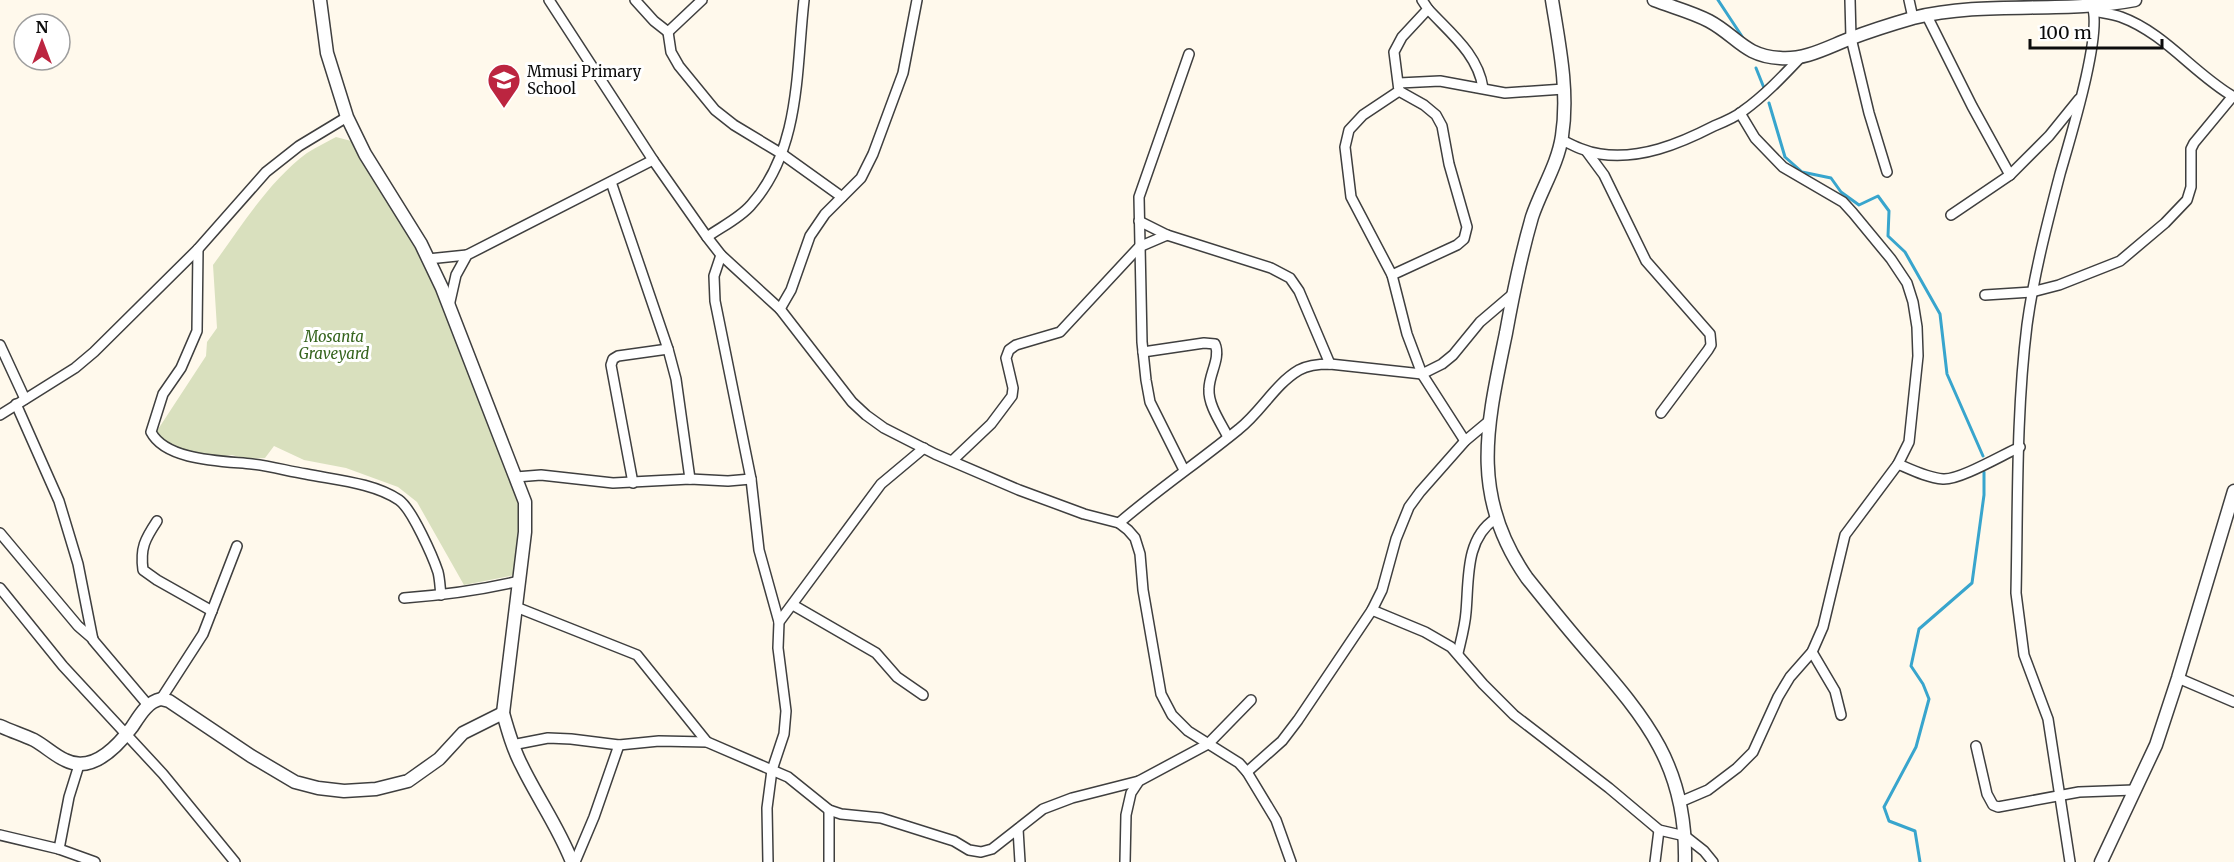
<svg xmlns="http://www.w3.org/2000/svg" width="2234" height="862" font-family="Merriweather,serif">
<rect width="100%" height="100%" fill="#fff9ec"/>
<path fill="#d9e0be" d="M336,137L359,143L437,284L520,498L515,575L464,585L417,502L398,487L346,468L304,460L274,446L265,458L247,459L232,455L205,459L153,437L206,356L207,342L217,328L213,265C241,227 268,182 307,153C316,147 327,142 336,137Z"/>
<g fill="none" stroke-linecap="round" stroke-linejoin="round">
<g stroke="#38a5cd" stroke-width="3">
<polyline points="1718,0 1745,41"/>
<polyline points="1756,68 1764,88"/>
<polyline points="1769,103 1785,157 1802,172 1831,178 1841,192 1859,205 1878,196 1889,211 1888,236 1905,252 1940,314 1947,374 1983,456"/>
<polyline points="1920,862 1915,831 1889,821 1884,807 1916,747 1929,699 1923,684 1911,666 1919,629 1972,583 1984,495 1984,472"/>
</g>
<defs>
<g id="minor">
<polyline points="549,0 653,160 707,237 721,255 780,309 852,402 866,415 884,428 935,454 1019,490 1084,514 1119,523 1128,530 1135,538 1140,554 1143,590 1161,694 1172,715 1188,731 1239,763 1247,772 1276,820 1291,862"/>
<polyline points="635,0 654,21 668,32 702,0"/>
<polyline points="1422,0 1428,9 1402,37 1394,52 1399,91 1363,115 1349,130 1345,147 1351,197 1392,275 1407,334 1422,374 1465,441"/>
<polyline points="1850,0 1851,38 1869,113 1887,172"/>
<polyline points="1909,0 1913,18"/>
<path d="M1428,9C1450,33 1478,54 1483,88"/>
<path d="M2094,11C2103,13 2112,14 2121,17C2165,33 2194,74 2234,97"/>
<polyline points="1926,14 1972,106 2010,175"/>
<polyline points="668,32 671,52 679,66 715,110 734,125 782,154 842,197"/>
<polyline points="1399,83 1440,81 1505,93 1564,89"/>
<polyline points="1740,113 1755,138 1783,167 1843,202 1853,213 1891,259 1907,283 1913,302 1917,327 1918,356 1909,442 1898,464"/>
<path d="M1562,140C1574,146 1586,152 1600,154C1640,160 1679,144 1714,126C1724,122 1734,118 1743,111C1764,96 1782,77 1800,58"/>
<polyline points="1587,152 1604,175 1646,261 1710,334 1711,345 1708,350 1661,413"/>
<polyline points="611,182 668,349 676,379 690,479"/>
<polyline points="1951,215 2010,175 2049,136 2079,99"/>
<polyline points="1139,221 1167,235 1271,268 1290,278 1299,291 1330,364"/>
<path d="M707,237C721,227 740,218 751,205C801,149 796,70 804,0"/>
<path d="M198,249L197,331L181,368L163,394L151,432C166,461 223,461 252,464C270,466 288,471 306,474C336,480 374,483 399,500C412,509 433,557 438,572C440,580 440,588 441,595"/>
<polyline points="721,255 714,276 715,301 751,479 759,550 779,622"/>
<polyline points="428,259 467,255"/>
<polyline points="1392,275 1457,245 1464,239 1467,227 1449,164 1442,126 1436,115 1424,105 1399,91"/>
<polyline points="1985,295 2032,292 2059,285 2120,261 2165,223 2187,200 2191,187 2191,149 2194,143 2232,97"/>
<polyline points="449,306 456,275 467,255 653,160"/>
<polyline points="780,309 791,290 810,236 825,214 861,178 873,154 903,73 917,0"/>
<polyline points="0,345 25,399"/>
<path d="M1143,352L1204,343L1215,344C1221,358 1209,374 1209,389C1208,405 1221,423 1228,437"/>
<polyline points="16,404 59,501 78,564 93,640 148,705"/>
<polyline points="0,415 75,368 94,352 198,249 266,172 299,146 347,117"/>
<polyline points="952,461 991,424 1012,396 1013,388 1006,358 1009,350 1016,345 1060,332 1139,247 1167,235"/>
<polyline points="1184,470 1150,402 1146,380 1142,342 1139,197 1189,54"/>
<polyline points="516,477 541,475 613,483 690,479 728,481 751,479"/>
<polyline points="633,483 611,365 613,359 618,356 668,349"/>
<path d="M157,521C145,539 140,548 143,570L157,580L212,611"/>
<path d="M1119,523C1157,490 1200,461 1239,429C1261,412 1275,384 1299,370C1308,365 1319,364 1330,364L1422,374L1442,364L1453,355L1480,322L1514,293"/>
<polyline points="0,533 78,626 93,639"/>
<polyline points="0,588 63,666 163,774 235,862"/>
<path d="M404,598C443,595 481,590 519,581"/>
<polyline points="793,605 876,653 897,677 923,695"/>
<polyline points="516,607 637,655 707,742"/>
<polyline points="1372,610 1425,632 1451,647 1483,684 1514,715 1609,788 1659,830 1685,836 1704,851 1713,862"/>
<polyline points="1812,652 1835,691 1841,715"/>
<path d="M1458,653C1461,640 1465,626 1466,612C1469,579 1465,539 1495,519"/>
<polyline points="2178,678 2234,702"/>
<polyline points="161,699 203,634 237,546"/>
<polyline points="512,745 548,738 571,739 619,745 659,741 707,742 788,777 829,810 841,814 881,818 954,841 969,850 981,852 992,849 1043,809 1072,798 1139,781"/>
<polyline points="1976,746 1987,794 1993,805 1998,807 2079,792 2134,790"/>
<polyline points="1247,772 1282,741 1298,720 1372,610 1382,590 1396,539 1409,507 1420,492 1465,441 1489,421"/>
<path d="M1680,802L1708,790L1737,768L1753,752L1778,697L1790,677L1812,652L1823,627L1845,535L1898,464C1912,470 1928,478 1943,479C1960,480 2002,455 2020,447"/>
<polyline points="1018,829 1020,862"/>
<polyline points="0,835 59,849 69,797 79,765"/>
<polyline points="59,849 95,862"/>
<polyline points="575,862 594,817 619,745"/>
<polyline points="768,862 767,808 772,770 784,734 786,711 778,648 779,622 881,484 924,448"/>
<polyline points="829,862 829,810"/>
<polyline points="1125,862 1126,815 1131,793 1139,781 1208,744 1251,700"/>
<polyline points="1655,862 1659,830"/>
<path d="M2070,862L2048,719L2024,655L2016,593C2018,504 2016,414 2027,325C2034,274 2047,224 2060,174C2069,142 2103,33 2092,6"/>
</g>
<g id="tertiary">
<path d="M320,0L327,53L347,117L365,154L421,244L442,288L525,502V532L503,713C508,731 513,749 522,766C538,799 559,828 572,862"/>
<path d="M1552,0C1559,44 1569,91 1562,136C1558,164 1541,190 1532,217C1521,255 1513,294 1506,333C1487,425 1469,495 1527,578C1547,603 1567,628 1588,652C1647,720 1687,767 1685,862"/>
<path d="M1654,0C1672,7 1692,12 1709,21C1737,36 1744,56 1780,58C1805,60 1826,48 1849,39C1870,31 1892,24 1913,18C1985,0 2062,14 2135,0"/>
<path d="M0,726C11,731 23,735 34,740C45,746 54,755 65,760C92,774 117,747 132,727C140,715 147,702 161,699L169,701L251,756L295,782L318,788L344,791L376,789L408,781L439,759L463,733L503,713"/>
<polyline points="2101,862 2156,745 2178,678 2234,491"/>
</g>
</defs>
<use href="#minor" stroke="#3f3f3f" stroke-width="12"/>
<use href="#tertiary" stroke="#3f3f3f" stroke-width="15"/>
<use href="#minor" stroke="#fff" stroke-width="9"/>
<use href="#tertiary" stroke="#fff" stroke-width="12"/>
</g>
<defs>
<symbol id="school-pin" viewBox="-11 -11 22 30"><path d="M0 17L-7.5 6A9.5 9.5 0 1 1 7.5 6Z" fill="#bc2540" stroke="#fff"/><path d="M0-5L7-2L0 1L-7-2ZM-4 1L0 2.5L4 1V4Q0 6-4 4Z" fill="#fff"/></symbol>
</defs>
<g fill-rule="evenodd">
<use href="#school-pin" x="485" y="61" width="38" height="52"/>
</g>
<g text-anchor="middle" dominant-baseline="central" stroke-width="6" stroke-linejoin="round" paint-order="stroke">
<g font-size="15" fill="#0c0c0c" stroke="#fff" text-anchor="start">
<text x="527" y="71">Mmusi Primary<tspan x="527" dy="17">School</tspan></text>
</g>
<g font-size="15" font-style="italic" fill="#35641d" stroke="#fff">
<text x="334" y="336">Mosanta<tspan x="334" dy="17">Graveyard</tspan></text>
</g>
</g>
<g transform="translate(42 42)"><circle r="28" fill="#ffffff" stroke="#9e9e9e" stroke-width="1.5"/>
<path d="M0-4.5L10 22L0 15L-10 22Z" fill="#bc2540"/>
<text y="-9" font-size="16" font-weight="bold" text-anchor="middle" fill="#0c0c0c">N</text>
</g>
<path d="M2030 39v9h132v-9" fill="none" stroke="#0c0c0c" stroke-width="3"/>
<text x="2039" y="39" font-size="18" fill="#0c0c0c" stroke="#ffffff" stroke-width="4.5" paint-order="stroke">100 m</text>
</svg>
